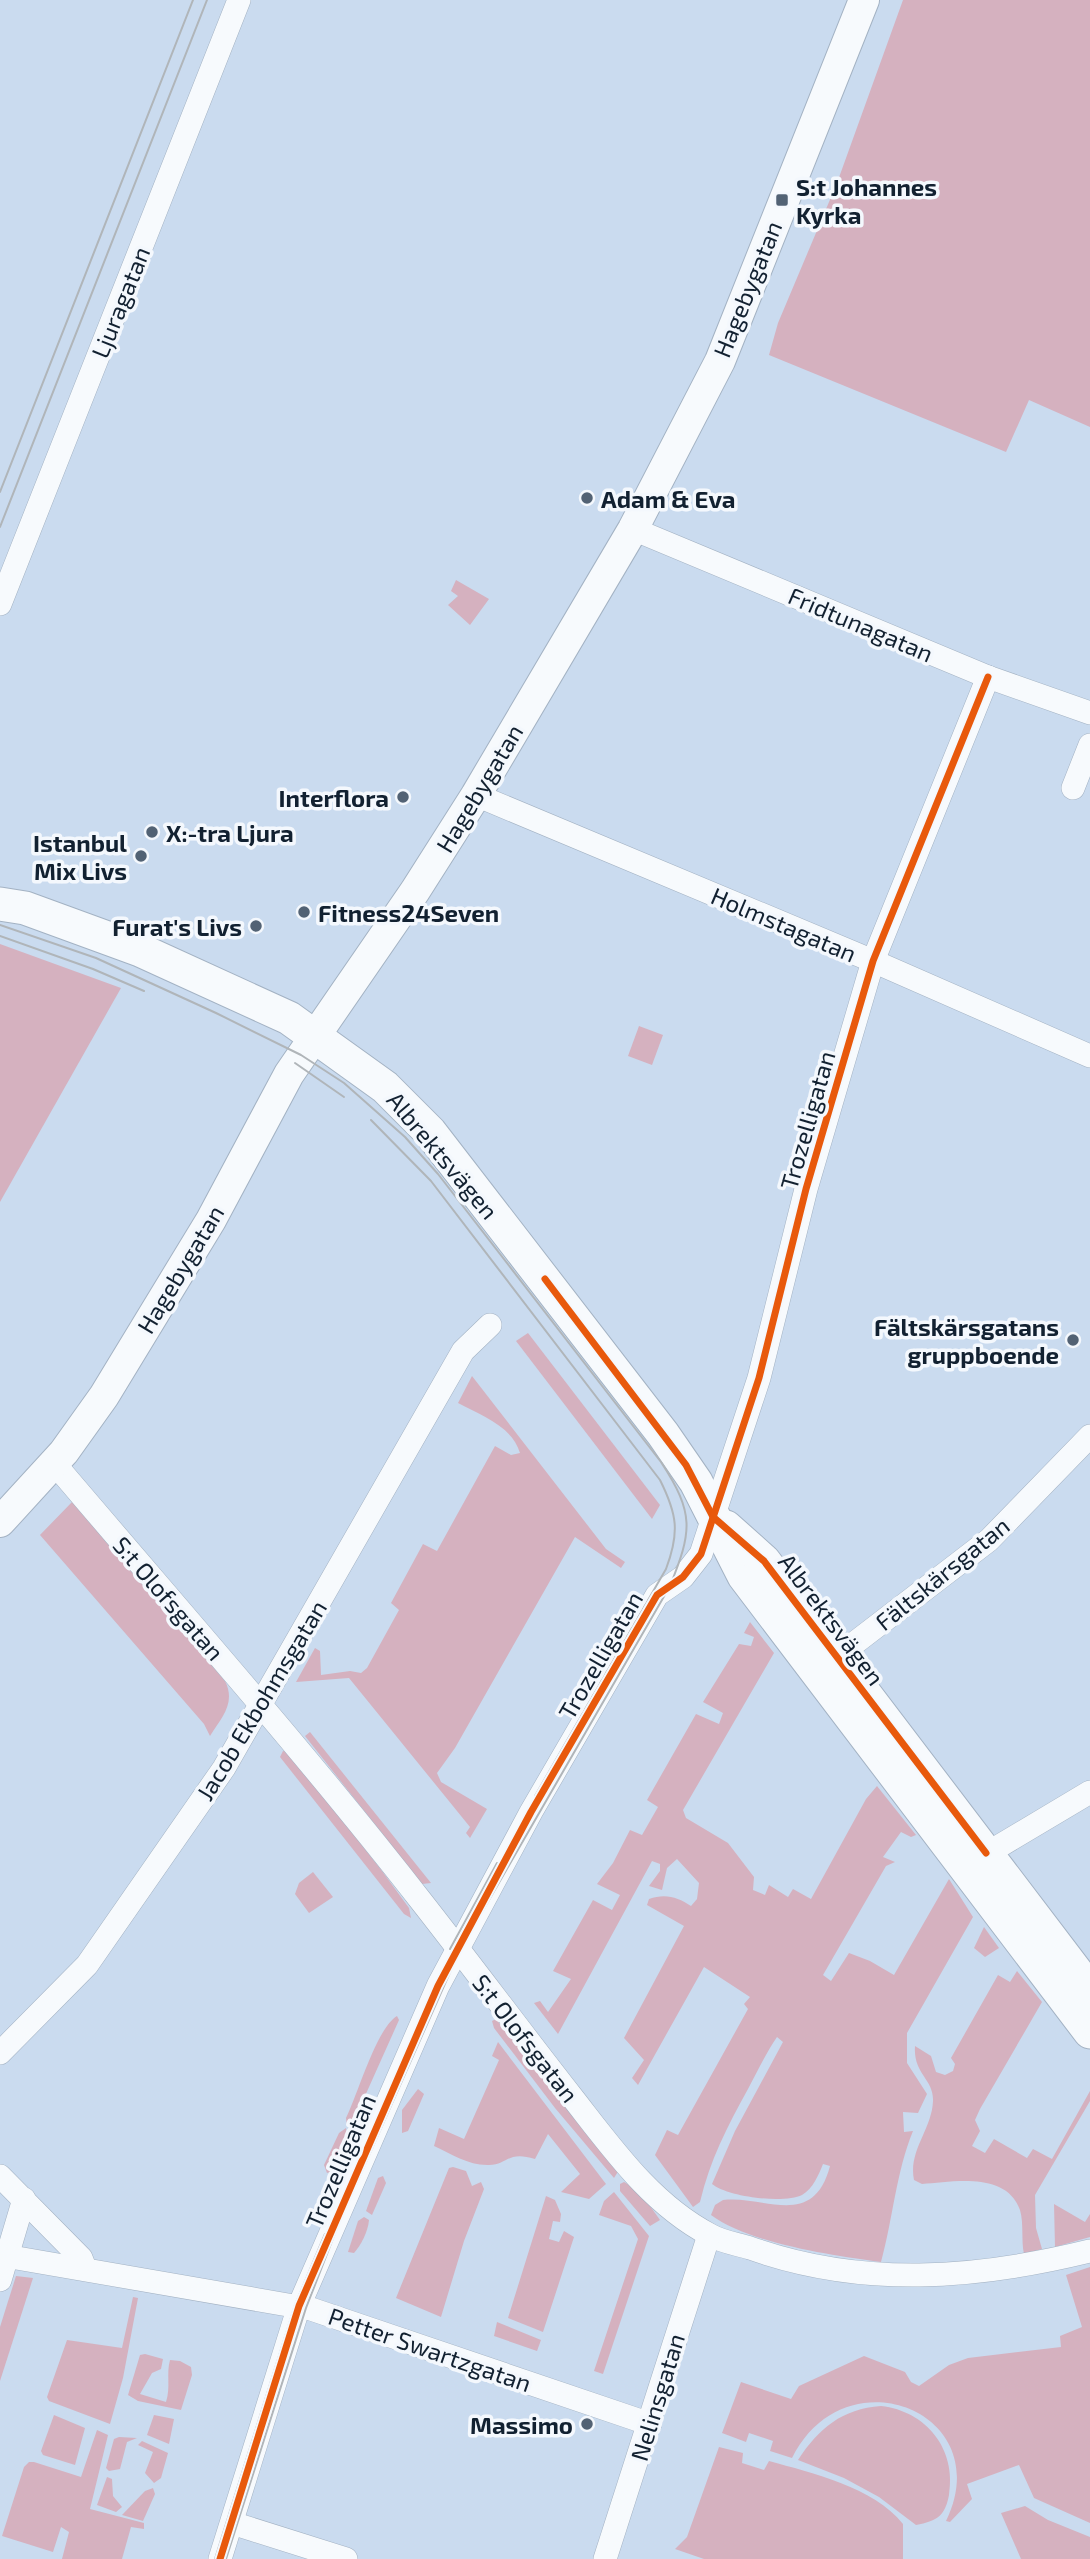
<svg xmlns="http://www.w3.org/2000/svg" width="1090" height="2559" font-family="'Exo 2',sans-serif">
<rect width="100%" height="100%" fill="#cadbef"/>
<g fill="#d5b1bf">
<polygon points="903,0 1090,0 1090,427 1029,400 1006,452 769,355 778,323 837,183"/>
<polygon points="456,580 489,599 470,625 448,605 458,596 451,591"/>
<polygon points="0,944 121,988 0,1202"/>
<polygon points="639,1026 663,1035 652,1065 628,1056"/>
<polygon points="528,1333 660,1505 652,1519 516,1341"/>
<path d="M472,1376L606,1549L625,1562L621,1568L575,1537L455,1748L437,1773L441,1782L487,1809L470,1838L466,1833L470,1827L349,1678L296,1682L315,1648L320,1651L321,1675L350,1671L361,1673L367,1668L399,1610L391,1603L423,1544L437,1551L495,1446L511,1455L520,1453C512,1426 482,1416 458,1403Z"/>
<path d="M73,1501L225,1681C236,1703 222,1717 210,1736L204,1724L40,1535Z"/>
<path d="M750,1622L774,1653L683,1810L686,1818L728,1843L754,1877L753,1890L765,1895L769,1885L788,1897L793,1889L811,1899L866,1799L877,1786L916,1835L911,1837L901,1832L883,1857L895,1862L886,1866L823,1975L831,1981L849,1953L870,1961L894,1975L949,1879L973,1917L907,2033V2063L927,2094L918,2113L903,2112L904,2132L913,2131C896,2172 893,2219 881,2262C834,2256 748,2243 711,2215L715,2205L723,2200C765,2195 813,2230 830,2166L823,2164C819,2174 813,2189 802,2195C784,2204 728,2197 712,2184L735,2131L783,2042L777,2037C766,2053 757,2072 748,2089C727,2127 710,2160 700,2202L693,2207L655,2155L667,2130L678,2135L748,2009L744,2004L750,1997L704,1967L638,2085L632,2078L644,2060L624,2038L684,1926L647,1905L649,1899C665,1893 678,1897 691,1906L697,1899L699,1883L677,1859L667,1868L662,1890L649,1886L660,1871V1864L652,1861L558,2034L534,2003L540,2001L548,2012L571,1979L553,1971L593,1900L612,1910L620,1895L597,1884L613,1863L630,1830L642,1835L658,1807L647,1800L696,1714L719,1724L723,1713L703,1702L739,1644L751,1646L754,1637L744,1633Z"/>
<polygon points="310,1732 431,1883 422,1884 305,1736"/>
<polygon points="283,1751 289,1752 382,1871 409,1908 411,1918 404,1914 280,1757"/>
<polygon points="313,1872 333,1897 309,1913 295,1894 299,1883"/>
<polygon points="984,1927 999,1948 985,1957 974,1948"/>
<path d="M1017,1971L1042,2002L980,2109L975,2120L980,2131L972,2146L985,2153L994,2139L1027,2158L1033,2149L1052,2159L1090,2091V2101L1035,2195L1036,2228L1042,2249L1024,2254C1021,2240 1024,2224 1020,2210C1006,2171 953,2182 922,2184L914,2180C908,2151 932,2129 933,2101C934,2079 913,2074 915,2046L931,2056L936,2072L945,2075L953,2071L955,2064L951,2058L998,1975L1010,1982Z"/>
<path d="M397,2016L399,2020L352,2125L347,2126L346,2118C358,2094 376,2029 397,2016Z"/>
<polygon points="496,2019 619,2170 614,2178 555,2108 494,2028 492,2021"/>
<path d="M498,2042L606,2184L589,2199L561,2192L580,2174L548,2134L535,2159C506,2150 508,2166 487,2165C468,2165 451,2154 434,2146L439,2128L464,2139L499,2060L492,2056Z"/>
<polygon points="418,2089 424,2094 408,2131 402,2133 402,2110"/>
<path d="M346,2128C349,2141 338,2159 333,2171L327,2173L324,2165L339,2133Z"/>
<polygon points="453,2167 466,2171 472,2186 481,2182 484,2189 464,2241 441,2317 396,2298 449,2168"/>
<polygon points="383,2176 386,2183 372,2215 366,2211 378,2178"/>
<path d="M624,2182C638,2189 651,2207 660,2220L650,2226L620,2191V2184Z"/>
<polygon points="614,2192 649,2236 603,2374 594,2371 638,2239 631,2226 599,2215 604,2201"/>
<polygon points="546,2196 555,2200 561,2214 560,2222 553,2221 549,2239 559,2242 564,2231 574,2237 543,2332 508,2318"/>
<polygon points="1054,2204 1085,2222 1090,2214 1090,2237 1055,2247"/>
<path d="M364,2217L369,2220C368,2232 361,2245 354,2253L348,2252L358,2221Z"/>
<path d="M1090,2267V2523L1034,2498L1019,2465L967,2484L972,2499L950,2522L946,2521C999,2412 845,2351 792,2458L770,2451L773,2441L749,2433L746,2442L722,2433L741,2382L791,2399L799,2386L864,2356L905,2372L911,2382L919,2386L949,2365L968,2358L1061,2347L1060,2336L1082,2327L1066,2275Z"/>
<polygon points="16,2276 33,2278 0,2381 0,2327"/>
<polygon points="133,2297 138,2298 123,2378 110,2424 49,2401 47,2397 67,2340 122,2348"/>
<polygon points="497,2322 541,2340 537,2351 494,2336"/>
<path d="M145,2354L163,2359L161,2369L152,2373L140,2394L166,2402C171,2387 166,2374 170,2360L180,2361L191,2367L192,2375L181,2410L138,2401L128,2395L140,2355Z"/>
<path d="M881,2406C926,2411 957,2449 949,2495C945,2516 937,2521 916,2525L879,2497L844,2478L798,2460C819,2428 842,2409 881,2406Z"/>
<polygon points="54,2415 85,2428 75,2465 43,2455 41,2451"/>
<polygon points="154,2415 174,2419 169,2444 147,2435"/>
<polygon points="97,2430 108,2435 90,2509 144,2523 144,2529 131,2527 122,2559 62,2559 69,2532 61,2527 53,2552 2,2536 24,2467 29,2462 34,2462 81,2477"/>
<polygon points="119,2437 137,2438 127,2442 120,2469 109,2471 106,2468 114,2439"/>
<polygon points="142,2441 168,2453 161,2478 154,2483 145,2473 153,2452 138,2445"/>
<path d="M719,2447L743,2453L742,2463L764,2470L769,2461C812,2473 874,2487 903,2524V2559H704L675,2549L687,2537Z"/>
<polygon points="107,2477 112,2479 113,2496 122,2507 116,2512 97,2505"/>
<polygon points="153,2488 155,2494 143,2521 122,2515 145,2491"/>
<polygon points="1025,2506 1048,2520 1090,2537 1090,2559 1021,2559 1001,2513"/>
</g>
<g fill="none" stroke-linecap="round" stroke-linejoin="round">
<defs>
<g id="minor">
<polyline points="633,529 988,677 1090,713"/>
<polyline points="0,604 239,0"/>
<polyline points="1073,788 1090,745"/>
<polyline points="476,795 873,961 1090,1056"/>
<path d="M54,1463C177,1608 304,1751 421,1901C472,1966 521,2032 572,2097C612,2148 651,2204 710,2235C722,2242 737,2244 750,2248C863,2288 976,2279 1090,2251"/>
<polyline points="826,1665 989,1540 1090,1436"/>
<polyline points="976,1860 1090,1792"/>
<polyline points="0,2053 87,1965 224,1768 463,1351 490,1325"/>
<polyline points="0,2176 81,2258 85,2268"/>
<polyline points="0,2255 311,2309 650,2424"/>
<polyline points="0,2280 24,2199"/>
<polyline points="232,2523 346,2559"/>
<polyline points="220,2559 299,2306 438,1986 531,1812 657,1595 683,1577 701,1554 759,1378 806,1189 873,961 988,677"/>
<polyline points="605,2559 709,2235"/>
</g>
<polyline id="tertiary" points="0,1522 64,1452 104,1396 211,1220 289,1074 415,891 476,795 633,529 720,361 864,0"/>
<g id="secondary">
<polyline points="0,904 25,908 140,950 289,1018 385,1087 430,1132 663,1434 696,1482 744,1576 1090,2032"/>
<polyline points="726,1527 764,1561 1090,1990"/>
</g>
</defs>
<use href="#minor" stroke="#a3b2c3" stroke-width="24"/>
<use href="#tertiary" stroke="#a3b2c3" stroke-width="32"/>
<use href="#secondary" stroke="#a3b2c3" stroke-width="35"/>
<use href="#minor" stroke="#f7fafd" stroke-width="23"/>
<use href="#tertiary" stroke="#f7fafd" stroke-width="30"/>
<use href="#secondary" stroke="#f7fafd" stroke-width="33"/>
<g stroke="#b0b5b9" stroke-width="2">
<polyline points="0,492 193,0"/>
<polyline points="0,527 207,0"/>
<path d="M0,925L96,958L216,1013L301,1055L344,1083L405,1137L438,1174L661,1462C695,1514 692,1531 670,1586L459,1952L339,2223L306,2308L226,2559"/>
<polyline points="0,936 93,969 144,991"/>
<polyline points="295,1063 344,1097"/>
<path d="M371,1120L431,1181L660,1480C677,1514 680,1532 666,1569L535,1796"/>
<polyline points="450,1949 497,1863"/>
<polyline points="215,2559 295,2305 325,2234"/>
</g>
<defs>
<g id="cycleway">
<polyline points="545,1279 686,1465 713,1517 764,1561 986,1853"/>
<polyline points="220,2559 299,2306 438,1986 531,1812 657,1595 683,1577 701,1554 759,1378 806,1189 873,961 988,677"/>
</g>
</defs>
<use href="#cycleway" stroke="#f4f8fd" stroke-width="11"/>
<use href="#cycleway" stroke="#e8590c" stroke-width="7"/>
</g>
<g fill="#526274" stroke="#f4f8fd" stroke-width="2.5">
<rect x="775" y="193" width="14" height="14" rx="3.5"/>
<circle cx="587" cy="498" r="7"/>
<circle cx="403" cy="797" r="7"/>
<circle cx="152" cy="832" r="7"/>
<circle cx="141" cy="856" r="7"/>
<circle cx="304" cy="912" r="7"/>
<circle cx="256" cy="926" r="7"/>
<circle cx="1073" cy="1340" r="7"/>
<circle cx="587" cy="2424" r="7"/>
</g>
<g text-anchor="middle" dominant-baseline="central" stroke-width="7" stroke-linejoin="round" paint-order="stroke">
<g font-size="24" font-weight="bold" fill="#122131" stroke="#f4f8fd" text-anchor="end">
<text x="796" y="186" text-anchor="start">S:t Johannes<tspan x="796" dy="28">Kyrka</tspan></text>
<text x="601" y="498" text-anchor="start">Adam &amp; Eva</text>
<text x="389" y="797">Interflora</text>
<text x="166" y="832" text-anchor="start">X:-tra Ljura</text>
<text x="127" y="842">Istanbul<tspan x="127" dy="28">Mix Livs</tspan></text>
<text x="318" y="912" text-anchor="start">Fitness24Seven</text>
<text x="242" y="926">Furat's Livs</text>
<text x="1059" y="1326">Fältskärsgatans<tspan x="1059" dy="28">gruppboende</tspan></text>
<text x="573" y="2424">Massimo</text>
</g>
<g font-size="24" fill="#122131" stroke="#f4f8fd">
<text transform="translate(747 289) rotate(-68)">Hagebygatan</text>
<text transform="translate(120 302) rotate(-68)">Ljuragatan</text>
<text transform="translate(861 624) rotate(23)">Fridtunagatan</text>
<text transform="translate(479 788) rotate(-59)">Hagebygatan</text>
<text transform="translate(784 924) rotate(23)">Holmstagatan</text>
<text transform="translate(807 1120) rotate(-74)">Trozelligatan</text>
<text transform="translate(443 1155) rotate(50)">Albrektsvägen</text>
<text transform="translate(180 1269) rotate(-59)">Hagebygatan</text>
<text transform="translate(942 1573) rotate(-39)">Fältskärsgatan</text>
<text transform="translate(169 1598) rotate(49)">S:t Olofsgatan</text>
<text transform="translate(832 1619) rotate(53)">Albrektsvägen</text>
<text transform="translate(600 1655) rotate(-60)">Trozelligatan</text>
<text transform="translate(261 1700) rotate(-59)">Jacob Ekbohmsgatan</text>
<text transform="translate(526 2038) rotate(52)">S:t Olofsgatan</text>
<text transform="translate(340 2161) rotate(-67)">Trozelligatan</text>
<text transform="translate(430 2349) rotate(19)">Petter Swartzgatan</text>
<text transform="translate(657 2397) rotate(-73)">Nelinsgatan</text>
</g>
</g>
</svg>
